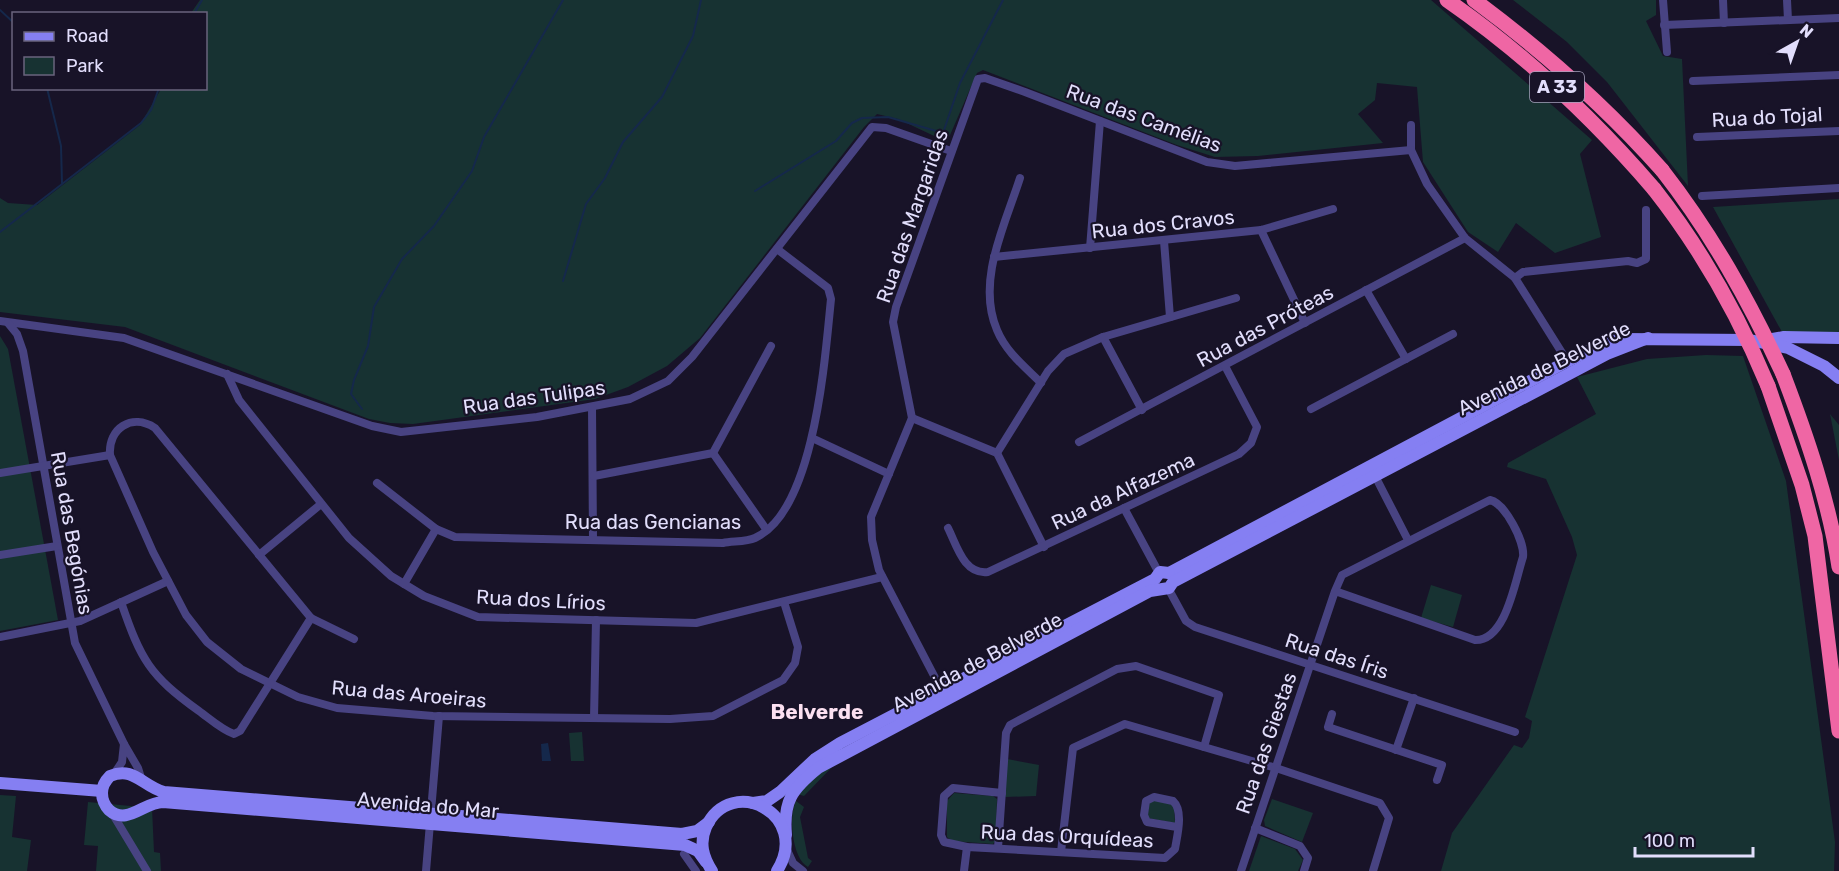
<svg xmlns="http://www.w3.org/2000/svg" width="1839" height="871" font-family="Rubik,sans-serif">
<rect width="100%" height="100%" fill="#181328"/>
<g fill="#173232">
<polygon points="200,0 1431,0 1592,140 1580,154 1601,237 1555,253 1516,223 1498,252 1468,232 1423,162 1417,87 1377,83 1375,100 1358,114 1383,143 1258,156 1215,157 1177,145 983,70 977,73 947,142 898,119 877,114 864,127 700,338 667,366 628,387 595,399 413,424 390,423 369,419 125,327 0,312 0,198 8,203 37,205 140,125 161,89 206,88 206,14 191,13"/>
<polygon points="1513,0 1656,0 1656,15 1646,21 1663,56 1682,59 1688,186 1607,82 1567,42"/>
<polygon points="1839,199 1839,333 1782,332 1713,207"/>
<polygon points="0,336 8,349 58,620 0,631"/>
<polygon points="1706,355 1743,356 1786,481 1835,842 1834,871 1441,871 1452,833 1514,745 1522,748 1529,738 1532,721 1525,717 1577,555 1572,537 1546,479 1507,467 1508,463 1596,414 1577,377 1647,359"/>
<polygon points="1830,414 1839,425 1839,460"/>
<polygon points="1431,585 1462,595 1453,627 1421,618"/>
<polygon points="582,732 584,761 571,761 569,733"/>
<polygon points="1007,759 1039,765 1036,796 1005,797"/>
<polygon points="834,765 804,796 797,794 821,771"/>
<polygon points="954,793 993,796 997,799 996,840 993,844 952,841 947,837 947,801"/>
<polygon points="0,795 16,796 12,837 31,840 27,871 0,871"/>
<polygon points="1150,799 1174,804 1175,823 1147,818"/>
<polygon points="1272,799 1313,813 1302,842 1265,826 1264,820"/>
<path d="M796,801L804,807L800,817L808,858L812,861L808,867C792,859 788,815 796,801Z"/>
<polygon points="88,802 152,808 154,852 160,853 161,871 96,871 98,846 84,845"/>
<polygon points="1261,836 1295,849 1303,860 1298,871 1249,871"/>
</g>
<polygon fill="#15284b" points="548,743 551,761 542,761 541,744"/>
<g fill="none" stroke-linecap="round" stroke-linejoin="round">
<g stroke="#15284b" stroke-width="2">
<polyline points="0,10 14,23"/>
<polyline points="194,14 202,0"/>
<polyline points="47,88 61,146 62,183"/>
<polyline points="755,191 836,141 852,123 862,118 888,117 943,133 960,83 1003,0"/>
<polyline points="0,232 141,123 151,110 159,88"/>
<polyline points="563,281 586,204 605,178 623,142 662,97 693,36 701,0"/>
<polyline points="362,409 351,394 354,380 368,346 374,307 402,259 434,226 472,171 484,137 563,0"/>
</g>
<g stroke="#484382" stroke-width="8">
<polyline points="1663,0 1667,52"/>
<polyline points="1723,0 1724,23"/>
<polyline points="1787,0 1788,20"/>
<polyline points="1664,25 1839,18"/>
<polyline points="1693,81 1839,75"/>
<polyline points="1411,125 1411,150 1427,184 1465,238 1515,278 1569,364"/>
<polyline points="1697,137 1839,131"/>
<path d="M1020,178C1005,225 976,281 997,330C1006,352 1025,367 1041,383"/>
<polyline points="1702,196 1839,188"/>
<polyline points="1261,230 1305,323"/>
<polyline points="1164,241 1170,317"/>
<polyline points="1090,248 1100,121"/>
<polyline points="994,257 1261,230 1333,209"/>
<polyline points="1515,278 1523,272 1628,261 1637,263 1646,259 1646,210"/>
<polyline points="1366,290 1406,359"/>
<polyline points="0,321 124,338 372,426 401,432 537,417 630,399 668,381 692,357 872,127 886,128 951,151"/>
<polyline points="8,323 17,334 23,351 75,643 124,744"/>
<polyline points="1103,337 1142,410"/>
<polyline points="227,374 239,400 349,538 391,576 424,596 478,617 696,623 882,577"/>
<polyline points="592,407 593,539"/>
<polyline points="1311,409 1453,334"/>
<polyline points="912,418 997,453 1044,547"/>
<polyline points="812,438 889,474"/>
<polyline points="1079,442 1465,238"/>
<polyline points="713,453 766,529"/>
<polyline points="997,453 1048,371 1064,354 1103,337 1236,298"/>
<polyline points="1373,472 1408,540"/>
<polyline points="0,473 110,455"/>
<polyline points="594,476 713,453 771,346"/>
<path d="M377,483L436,529L455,537L723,543C732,541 746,542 755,538C815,511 825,357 831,299L828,288L777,249"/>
<polyline points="1124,508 1159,573"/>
<path d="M948,528C957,546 964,575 988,572L1239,454L1251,443L1257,427L1225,366"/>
<polyline points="0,555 57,546"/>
<polyline points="259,555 321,504"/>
<polyline points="404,584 436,529"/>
<polyline points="1168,588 1186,621 1195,627 1515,732"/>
<path d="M121,602C141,660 149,675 199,711C210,719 222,730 234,734L240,731L311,618"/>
<polyline points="0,637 80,621 168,581"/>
<path d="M354,639L311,618L155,428C132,413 108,428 110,455L153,552L186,615L207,642L241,669L298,697L337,708L433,716L670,719L713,716L783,680L795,663L798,647L784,602"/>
<polyline points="943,693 879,570 872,540 871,517 912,418 893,322 896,307 978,79 985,78 1025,92 1207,162 1235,166 1411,150"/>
<polyline points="1332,714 1328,727 1442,765 1437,780"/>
<polyline points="594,718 596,620"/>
<polyline points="1396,750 1414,698"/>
<polyline points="114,774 122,762 124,744 138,768 142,781"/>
<path d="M1002,793L953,788L944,796L941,835L944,842L967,847L1165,858L1175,849C1177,836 1184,811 1173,801L1154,797L1146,801L1144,815L1147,822L1177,827"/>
<polyline points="112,813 147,871"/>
<polyline points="1255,828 1300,846 1308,858 1304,871"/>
<polyline points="998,848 1006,733 1010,725 1117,669 1136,666 1219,695 1204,747"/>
<polyline points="787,850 793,863 803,871"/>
<polyline points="1061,852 1073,748 1125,724 1276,768 1380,803 1389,818 1373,871"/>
<polyline points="684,854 696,871"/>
<polyline points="426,871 439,716"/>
<polyline points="964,871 967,847"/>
<path d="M1241,871L1335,591L1342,575L1490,500C1505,503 1525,542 1523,557C1515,581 1506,641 1475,640L1335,591"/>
</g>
<g stroke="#857ff2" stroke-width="12">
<polyline points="1767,340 1784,337 1839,338"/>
<polyline points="1169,573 1568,361 1605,343 1621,339 1750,340 1788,348 1824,366 1839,378"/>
<polyline points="0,783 102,791"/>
<polyline points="753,803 767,801 780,792 815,759 840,743 1155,579 1160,572 1169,573"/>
<path d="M786,835C783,801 792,789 818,768L1150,591L1169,588L1173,582L1607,354L1648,338"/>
<path d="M706,862L698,851L685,845L163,802C144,802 127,826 109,810C105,806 102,799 102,793C102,786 105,781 110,776C134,766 142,786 164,792L682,834L697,831L709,822"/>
<path d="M712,871C703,857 699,843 706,827C731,773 812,815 777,871"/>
</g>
<g stroke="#ef66a4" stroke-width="15">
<path d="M1447,0C1525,54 1592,117 1654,189"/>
<path d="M1474,0C1543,51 1605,106 1662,170"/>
<path d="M1783,374C1807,437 1829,501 1839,567"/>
<polyline points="1768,386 1802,485 1815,536 1839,731"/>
</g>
<g stroke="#ef66a4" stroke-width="15">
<path d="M1662,170C1712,234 1749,301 1783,374"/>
<path d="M1654,189C1702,250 1738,314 1768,386"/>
</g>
</g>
<g text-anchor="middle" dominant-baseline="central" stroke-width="4.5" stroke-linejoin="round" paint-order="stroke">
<rect fill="#181328" stroke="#a5a1bc" stroke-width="1.5" x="1530" y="72" width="54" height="30" rx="4.5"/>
<g font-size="18" font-weight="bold" fill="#e2defc">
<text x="1557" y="87">A 33</text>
</g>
<g font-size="20" fill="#e2defc" stroke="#181328">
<text transform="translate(1767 117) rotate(-3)">Rua do Tojal</text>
<text transform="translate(1144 118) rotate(20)">Rua das Camélias</text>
<text transform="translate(912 216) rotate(-71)">Rua das Margaridas</text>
<text transform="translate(1163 224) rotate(-6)">Rua dos Cravos</text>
<text transform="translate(1265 326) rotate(-28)">Rua das Próteas</text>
<text transform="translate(1544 368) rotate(-26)">Avenida de Belverde</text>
<text transform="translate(534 397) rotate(-8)">Rua das Tulipas</text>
<text transform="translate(1123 491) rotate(-25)">Rua da Alfazema</text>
<text x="653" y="522">Rua das Gencianas</text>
<text transform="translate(72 533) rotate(80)">Rua das Begónias</text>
<text transform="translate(541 600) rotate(3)">Rua dos Lírios</text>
<text transform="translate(1337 656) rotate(18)">Rua das Íris</text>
<text transform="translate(977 662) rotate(-28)">Avenida de Belverde</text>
<text transform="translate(409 694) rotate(5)">Rua das Aroeiras</text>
<text transform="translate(1266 743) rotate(-71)">Rua das Giestas</text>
<text transform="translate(428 805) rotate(5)">Avenida do Mar</text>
<text transform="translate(1067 836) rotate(3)">Rua das Orquídeas</text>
</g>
<g font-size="21" font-weight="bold" fill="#fce0f1" stroke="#181328">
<text x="817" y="711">Belverde</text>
</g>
</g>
<rect x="12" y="12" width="195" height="78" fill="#181328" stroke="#69647d" stroke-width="1.5"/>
<rect x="24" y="32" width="30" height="9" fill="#857ff2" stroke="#69647d" stroke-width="1.5"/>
<text x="66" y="42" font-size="18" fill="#e2defc">Road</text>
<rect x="24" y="57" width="30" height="18" fill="#173232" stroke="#69647d" stroke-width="1.5"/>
<text x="66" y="72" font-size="18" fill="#e2defc">Park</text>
<g transform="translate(1797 42) rotate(40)" stroke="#181328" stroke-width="4.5" paint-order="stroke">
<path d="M0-4.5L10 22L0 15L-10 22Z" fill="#e2defc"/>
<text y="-9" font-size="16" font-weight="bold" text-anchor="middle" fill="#e2defc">N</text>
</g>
<path d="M1635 847v9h118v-9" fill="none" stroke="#e2defc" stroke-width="3"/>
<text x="1644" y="847" font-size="18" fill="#e2defc" stroke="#181328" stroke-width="4.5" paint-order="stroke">100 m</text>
</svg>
